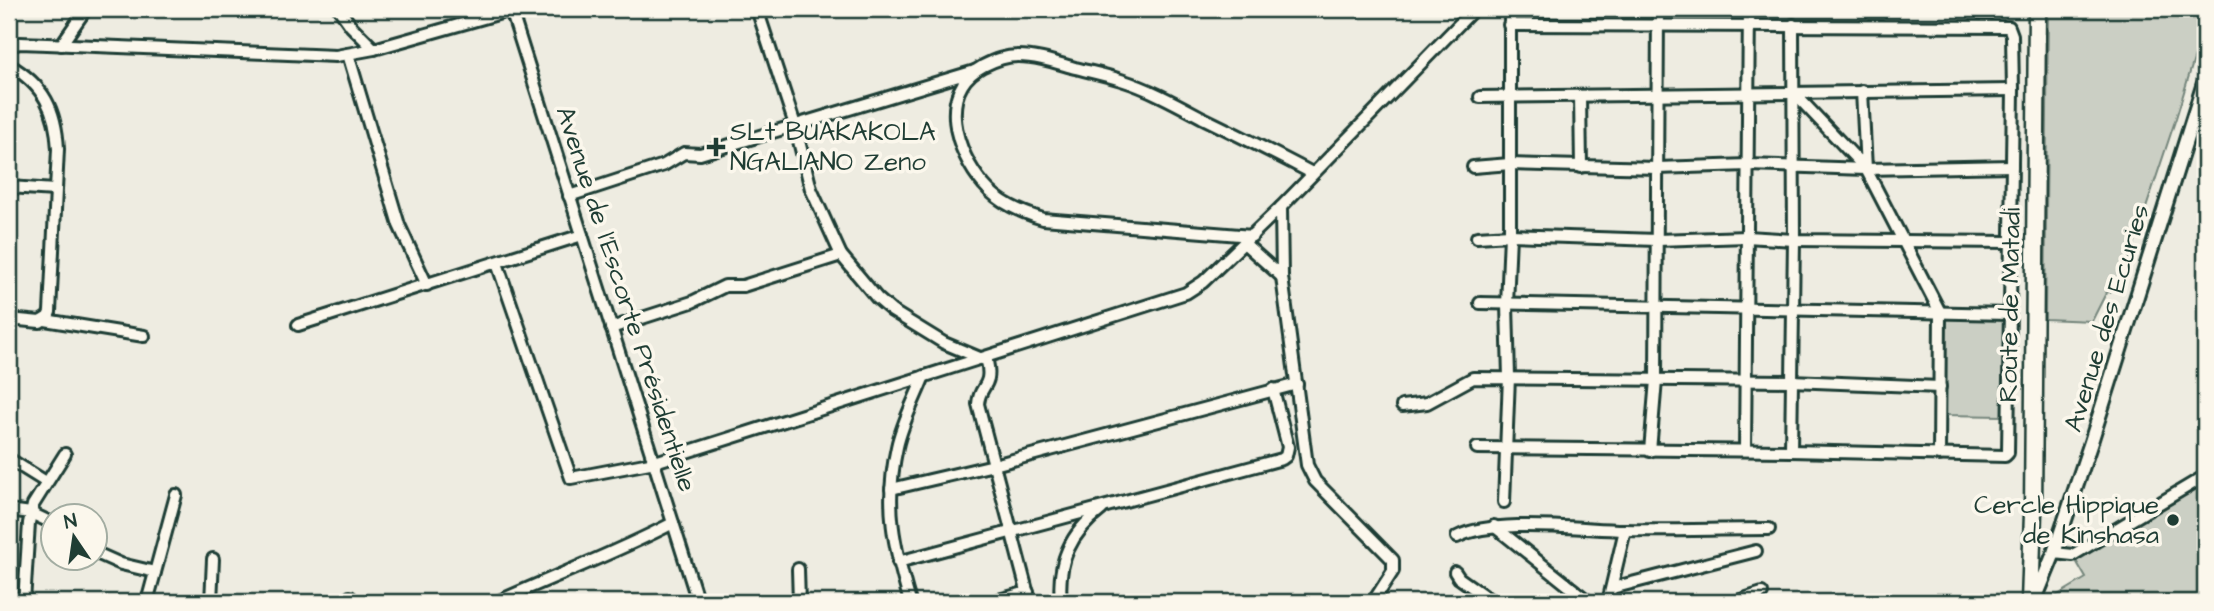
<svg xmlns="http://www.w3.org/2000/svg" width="2214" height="611" font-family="'Architects Daughter',sans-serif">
<rect width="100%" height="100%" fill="#eeece1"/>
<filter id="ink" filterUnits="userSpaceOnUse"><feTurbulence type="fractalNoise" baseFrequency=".0143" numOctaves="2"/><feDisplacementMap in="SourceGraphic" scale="14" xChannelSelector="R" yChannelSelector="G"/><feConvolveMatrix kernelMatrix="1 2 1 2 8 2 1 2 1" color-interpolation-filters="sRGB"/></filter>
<g filter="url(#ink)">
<g fill="#cbcfc4" stroke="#75867c" stroke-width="2">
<polygon points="2048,9 2205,9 2205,23 2176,118 2121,283 2115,290 2106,293 2092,321 2045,319"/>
<polygon points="1945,316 2006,317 2004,416 1943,415"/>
<polygon points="2205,481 2205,602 2046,602 2086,578 2075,559"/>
</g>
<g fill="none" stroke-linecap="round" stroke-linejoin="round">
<defs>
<g id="minor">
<polyline points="339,9 351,26 374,49"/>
<path d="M757,9L795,125L811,189L841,255L877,298L892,311L944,343L987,361C993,389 979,384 978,404L1030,602"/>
<polyline points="511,10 698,602"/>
<polyline points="61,45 86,9"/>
<polyline points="9,46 20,43 47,44 336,56 374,49 515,9"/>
<polyline points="348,54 399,225 427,285"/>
<path d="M9,65C44,85 56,110 58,149L50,312L48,317L40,322L9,319"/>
<polyline points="1862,91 1866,169"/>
<polyline points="1793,92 1866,169 1940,312 1939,455"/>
<polyline points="1580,96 1581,167"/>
<polyline points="1480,97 2013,90"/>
<polyline points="1473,167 1510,164 1657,168 1748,165 1866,169 2012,166"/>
<polyline points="9,187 55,190"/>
<polyline points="569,196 664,165 684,153 700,154 975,71"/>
<polyline points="1281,207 1282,277 1307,465 1315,481 1393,560 1393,571 1373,602"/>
<path d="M1252,236L1043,219C1021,212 999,203 984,185C956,153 936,91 983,66C995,60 1005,56 1018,56C1038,56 1057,63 1075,68C1091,72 1106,75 1121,80C1150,89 1177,104 1203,118C1240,136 1276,154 1312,173"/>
<polyline points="1477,237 1510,235 1657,240 1747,237 1794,240 2010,242"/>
<polyline points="1244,243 1282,277"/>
<polyline points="497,263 571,478 655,462 1186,293 1203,282 1281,207 1474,9"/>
<polyline points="1480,303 2009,314"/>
<polyline points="45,320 144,336"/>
<polyline points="298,325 582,235"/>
<polyline points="611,328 692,302 725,286 743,286 841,255"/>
<polyline points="1402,406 1427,403 1473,378 1791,381 1940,387"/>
<polyline points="1477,448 1791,451 2005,456 2008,453 2013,90 2012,35 2009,27 1509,25"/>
<polyline points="1745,450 1749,9"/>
<polyline points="1650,451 1656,380 1658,9"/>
<polyline points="1791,451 1794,240 1793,25"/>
<polyline points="9,459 46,482"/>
<polyline points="891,489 994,465 1297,384"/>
<polyline points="1504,502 1509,377 1507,305 1510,235 1510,9"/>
<polyline points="9,510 31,513 52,523"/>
<polyline points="1494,526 1589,602"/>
<path d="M1457,537C1493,518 1580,529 1623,530C1671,531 1720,529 1769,529"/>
<polyline points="94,552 121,564 155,572"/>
<polyline points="2054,553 2073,555 2205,476"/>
<polyline points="898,562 1282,459 1286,456 1288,447 1273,389"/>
<polyline points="798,569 799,602"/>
<polyline points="1455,572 1459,578 1493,602"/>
<polyline points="1612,588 1756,551"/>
<polyline points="24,602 29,523 33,505 65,454"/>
<polyline points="147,602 176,495"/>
<polyline points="211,602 213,559"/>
<polyline points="345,602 350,597"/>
<path d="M497,602C556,575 616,553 673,523"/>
<path d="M910,602C894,547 884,505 897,447C902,423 915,399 924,376"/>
<polyline points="991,602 1028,592"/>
<path d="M1061,602C1057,562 1070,533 1102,509"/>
<polyline points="1608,602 1625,530"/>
<polyline points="1734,602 1762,593"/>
</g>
<polyline id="tertiary" points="2034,602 2054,553 2091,442 2205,80"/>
<polyline id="primary" points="2030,602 2033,513 2037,9"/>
</defs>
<use href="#minor" stroke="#1f3d34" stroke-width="16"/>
<use href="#tertiary" stroke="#1f3d34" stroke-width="18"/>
<use href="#primary" stroke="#1f3d34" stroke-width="21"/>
<use href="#minor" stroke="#fbf7ec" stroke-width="10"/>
<use href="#tertiary" stroke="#fbf7ec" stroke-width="12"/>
<use href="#primary" stroke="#fbf7ec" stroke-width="16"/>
</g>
</g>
<g fill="#1f3d34" stroke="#fbf7ec" stroke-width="2.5">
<path d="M712.5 136.5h7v7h7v7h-7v7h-7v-7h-7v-7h7z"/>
<circle cx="2173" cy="520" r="7"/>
</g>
<g text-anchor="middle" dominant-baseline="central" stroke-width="7" stroke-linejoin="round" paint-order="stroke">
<g font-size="26" fill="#1f3d34" stroke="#fbf7ec" text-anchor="start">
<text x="730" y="132">SLt BUAKAKOLA<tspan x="730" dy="30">NGALIANO Zeno</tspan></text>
<text x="2159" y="505" text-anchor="end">Cercle Hippique<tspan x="2159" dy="30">de Kinshasa</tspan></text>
</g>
<g font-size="26" fill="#1f3d34" stroke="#fbf7ec">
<text transform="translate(626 299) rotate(72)">Avenue de l'Escorte Présidentielle</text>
<text transform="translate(2010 305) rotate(-89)">Route de Matadi</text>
<text transform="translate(2107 318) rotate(-73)">Avenue des Ecuries</text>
</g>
</g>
<rect width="2214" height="611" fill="none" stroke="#fbf7ec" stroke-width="35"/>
<rect x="18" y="18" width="2179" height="576" fill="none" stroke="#1f3d34" stroke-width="2.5" filter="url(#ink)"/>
<g transform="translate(74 537) rotate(347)"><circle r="33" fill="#fbf7ec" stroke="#a3ada2" stroke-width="2"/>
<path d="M0-5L12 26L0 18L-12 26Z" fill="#1f3d34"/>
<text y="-10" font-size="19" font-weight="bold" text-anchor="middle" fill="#1f3d34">N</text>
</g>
</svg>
